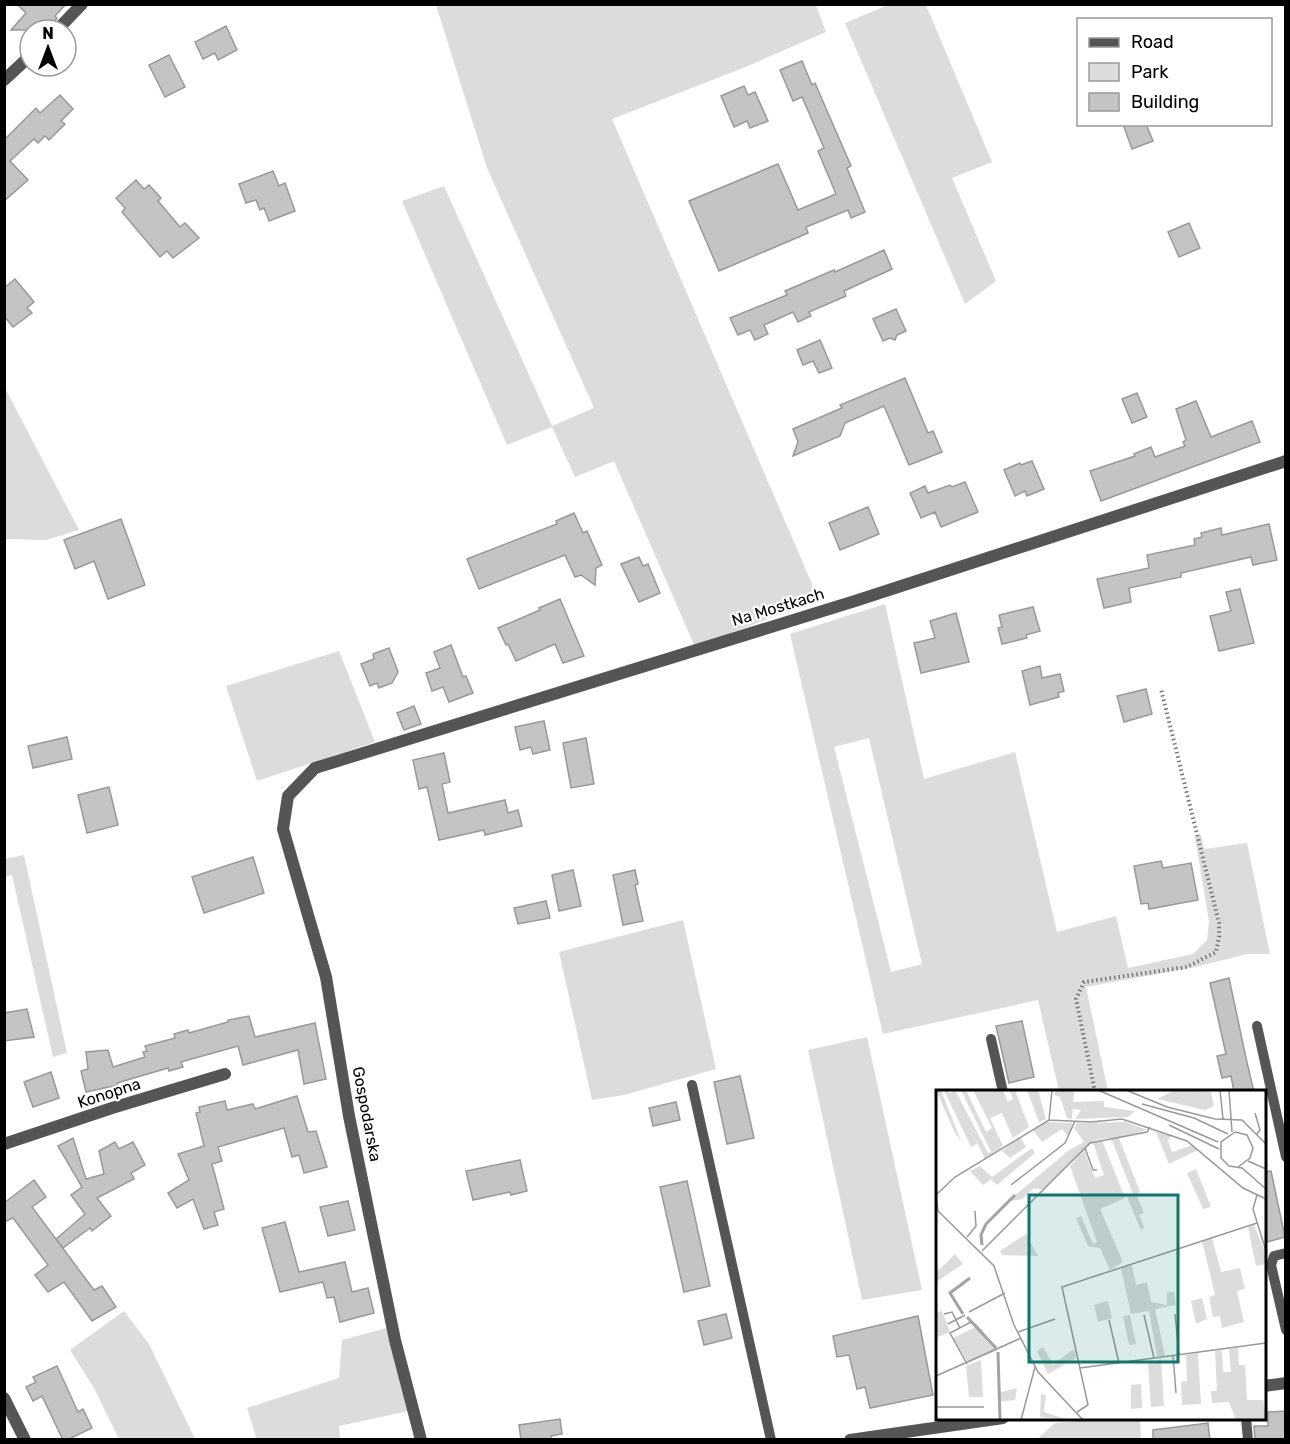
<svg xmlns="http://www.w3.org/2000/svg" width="1290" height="1444" font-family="Rubik,sans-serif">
<rect width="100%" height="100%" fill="#fff"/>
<g fill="#dcdcdc" fill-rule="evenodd">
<polygon points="436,5 816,5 826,32 743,68 612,119 812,584 811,602 695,647 614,461 575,477 552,427 507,445 402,201 444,186 552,426 594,408 487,168"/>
<polygon points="888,5 926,5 992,162 952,178 996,281 965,304 845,23"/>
<polygon points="5,388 79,530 46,540 5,539"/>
<path d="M885,604L924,779L1015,752L1057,932L1116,916L1128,968L1193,954L1207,940L1209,921L1195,837L1201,835L1204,849L1247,843L1270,954H1247L1195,967L1086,987L1108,1091H1059L1038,1000L883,1034L790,634ZM869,738L922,964L891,972L834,747Z"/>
<polygon points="339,651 375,742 257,781 226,686"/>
<polygon points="24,855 67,1053 53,1057 12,875 5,877 5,859"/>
<polygon points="683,920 716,1069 624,1095 592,1100 559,952"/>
<polygon points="867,1037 922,1290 862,1300 808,1050"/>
<polygon points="124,1311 149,1344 195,1439 119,1439 94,1388 70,1350"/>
<polygon points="387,1328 409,1411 339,1426 340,1439 257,1440 247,1408 339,1378 342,1340"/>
<polygon points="1101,1419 1140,1419 1141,1439 1037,1439 1055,1423"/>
</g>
<g fill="#c4c4c4" stroke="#999" stroke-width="1.5">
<polygon points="17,4 66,4 55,16 57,18 48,30 11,30 26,13"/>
<polygon points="226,26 237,50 218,60 215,53 203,59 195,42"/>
<polygon points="169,55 185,87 165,97 149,65"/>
<polygon points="802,61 812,85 815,83 851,166 847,168 865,212 851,218 848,210 806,227 808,233 719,271 689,201 778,164 798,210 836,194 818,151 824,148 809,113 802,97 793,101 780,70"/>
<polygon points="744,86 748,95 755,92 768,121 750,128 747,121 734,127 721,96"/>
<polygon points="60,95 73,109 61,121 65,124 49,140 45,136 38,143 34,139 10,161 28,180 4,201 4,140 36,108 40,113"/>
<polygon points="1123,124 1146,124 1153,141 1132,149"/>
<polygon points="273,171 279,186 285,183 295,211 269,221 264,208 260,210 256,200 246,203 239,184"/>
<polygon points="136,180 144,189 149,185 161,198 158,201 180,227 185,223 199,238 173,258 167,251 160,257 122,212 125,208 116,198"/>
<polygon points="1189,223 1200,248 1179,257 1168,232"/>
<polygon points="884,250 892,269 844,291 846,296 809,312 811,316 798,322 793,312 764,325 768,334 755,340 750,330 738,335 730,318 787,295 785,291 834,270 835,272"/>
<polygon points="15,279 34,302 27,308 32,313 13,327 4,316 4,288"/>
<polygon points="896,309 906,331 897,335 895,340 890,338 883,341 873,319"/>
<polygon points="820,340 832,368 819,373 813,361 803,365 797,350"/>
<polygon points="905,378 928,433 933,431 942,452 909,465 884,406 845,423 840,436 793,456 798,442 793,429 842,408 840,405"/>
<polygon points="1137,393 1147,417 1132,423 1122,399"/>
<polygon points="1196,401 1211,437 1252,421 1260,442 1101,501 1090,471 1135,456 1134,454 1151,447 1155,457 1185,446 1183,442 1186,440 1176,409"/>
<polygon points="1032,461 1044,489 1027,496 1025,491 1015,496 1004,470 1020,463 1021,465"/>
<polygon points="965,482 978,512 941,527 935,512 921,518 910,493 925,486 928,493 950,485 952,487"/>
<polygon points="868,507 879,534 840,550 829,523"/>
<polygon points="574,513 583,533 587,531 602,565 596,568 595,585 581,575 575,577 565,555 479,589 467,559 557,524 556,521"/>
<polygon points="121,519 145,585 108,599 94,561 75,569 64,540"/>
<polygon points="1269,524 1277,560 1253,565 1251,557 1181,573 1181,577 1129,588 1131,602 1104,608 1097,579 1149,568 1147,555 1195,545 1194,539 1202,537 1201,533 1221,528 1222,535"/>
<polygon points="639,557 643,566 648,564 660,593 639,602 621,564"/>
<polygon points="1240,589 1254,643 1219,651 1210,616 1231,611 1226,592"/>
<polygon points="560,599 584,656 563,663 555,644 516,661 508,644 506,645 498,628 540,610 539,608"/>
<polygon points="1033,607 1040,631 1026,635 1027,638 1002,644 998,628 1002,627 999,615"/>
<polygon points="956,613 969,662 921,673 914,643 935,638 930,621"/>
<polygon points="451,645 463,677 466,676 473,693 449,702 443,687 432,691 426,673 440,668 434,652"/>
<polygon points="389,648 398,672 392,683 379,688 377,683 370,686 361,664 374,659 373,654"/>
<polygon points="1040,666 1042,678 1060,674 1064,691 1058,693 1059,697 1030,705 1022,671"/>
<polygon points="1146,689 1152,714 1124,722 1117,696"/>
<polygon points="414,706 421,724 404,730 397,713"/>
<polygon points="544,721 550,750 533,754 531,747 520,750 515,727"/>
<polygon points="67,737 72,759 33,768 28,746"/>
<polygon points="586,738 594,784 571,788 563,743"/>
<polygon points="444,753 450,782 442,784 448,813 505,800 508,813 518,810 522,826 485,835 484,830 439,840 427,787 419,789 413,760"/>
<polygon points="109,787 118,825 87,833 78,795"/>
<polygon points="253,857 264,893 204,913 192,877"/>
<polygon points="1161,861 1163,868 1191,863 1198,900 1149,909 1148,903 1141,904 1134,866"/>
<polygon points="573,870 581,906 559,911 552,875"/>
<polygon points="635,870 638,884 635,885 643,921 623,925 613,875"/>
<polygon points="546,901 550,918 518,924 514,908"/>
<polygon points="1229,978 1246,1058 1254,1092 1234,1092 1231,1076 1222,1078 1217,1056 1226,1054 1210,983"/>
<polygon points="27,1009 34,1037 4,1041 4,1013"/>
<polygon points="249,1016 255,1037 315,1023 326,1079 304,1084 298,1050 243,1065 238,1046 181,1062 183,1067 169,1071 168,1068 117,1083 118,1085 86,1092 81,1071 88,1069 86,1052 108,1050 113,1067 145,1057 143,1052 147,1051 145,1046 175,1038 174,1034 188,1030 189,1033 228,1022 228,1020"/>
<polygon points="1022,1021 1034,1077 1009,1083 996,1026"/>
<polygon points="51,1072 59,1098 33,1107 24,1082"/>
<polygon points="740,1076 754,1138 727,1144 714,1082"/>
<polygon points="297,1096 308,1132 316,1131 327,1167 304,1173 299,1155 292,1157 284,1128 218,1147 222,1161 212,1164 224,1209 214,1212 218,1225 204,1229 193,1199 177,1208 168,1193 189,1180 178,1154 204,1146 196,1113 200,1112 199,1107 225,1101 227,1110 253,1104 255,1109"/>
<polygon points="676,1102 680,1120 653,1126 649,1108"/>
<polygon points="73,1138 86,1179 104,1174 99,1151 115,1142 119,1149 133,1142 145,1165 131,1173 134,1179 97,1198 111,1216 92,1231 90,1228 63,1248 56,1239 85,1214 71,1195 82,1187 58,1146"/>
<polygon points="520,1160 527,1191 511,1195 510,1192 473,1200 466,1171"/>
<polygon points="1271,1171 1285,1237 1267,1242 1264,1231 1264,1172"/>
<polygon points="34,1180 46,1197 32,1207 94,1290 102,1286 116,1307 92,1321 64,1282 48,1292 35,1275 48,1265 13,1218 4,1222 4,1203"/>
<polygon points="687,1181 710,1286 684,1292 660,1187"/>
<polygon points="348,1201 355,1230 328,1236 320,1207"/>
<polygon points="285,1222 299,1272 345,1262 352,1292 368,1288 374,1313 340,1322 334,1297 327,1298 323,1282 280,1292 262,1228"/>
<polygon points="726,1314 732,1338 704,1345 698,1321"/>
<polygon points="918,1316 933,1395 870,1408 865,1387 857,1389 849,1355 837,1357 833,1336"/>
<polygon points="57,1366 78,1412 83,1409 92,1428 67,1440 63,1440 42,1396 33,1401 26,1387 36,1382 33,1377"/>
<polygon points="1286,1411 1286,1440 1255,1440 1254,1426 1268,1426 1268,1412"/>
<polygon points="560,1419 562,1434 551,1436 551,1440 521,1440 519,1425"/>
<polygon points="1208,1423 1210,1440 1153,1440 1153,1430"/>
</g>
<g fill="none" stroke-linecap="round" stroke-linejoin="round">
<polyline stroke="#777" stroke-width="4" stroke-dasharray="1.5 3" stroke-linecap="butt" points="1095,1092 1076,999 1084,982 1187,967 1216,952 1219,937 1219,923 1161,689"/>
<g stroke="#555" stroke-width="10">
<polyline points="1257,1026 1286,1157"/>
<polyline points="991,1039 1003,1092"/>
<polyline points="692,1085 771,1440"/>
<polyline points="1286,1253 1274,1256 1271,1265 1286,1330"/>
<polyline points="1246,1418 1248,1440"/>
</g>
<g stroke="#555" stroke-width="12">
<polyline points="57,30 82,4"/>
<polyline points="4,80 30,56"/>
<polyline points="4,1144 112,1108 225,1074"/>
<polyline points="1264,1386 1286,1383"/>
<polyline points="421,1440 395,1340 349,1116 326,977 283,829 288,796 315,768 855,601 1286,461"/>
<polyline points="850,1440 1003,1418"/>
</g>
<polyline stroke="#555" stroke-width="12" points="4,1398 25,1440"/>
</g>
<g text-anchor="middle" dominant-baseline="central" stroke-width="4.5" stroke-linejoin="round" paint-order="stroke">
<g font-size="16" fill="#000" stroke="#fff">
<text transform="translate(778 607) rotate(-17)">Na Mostkach</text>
<text transform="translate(109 1093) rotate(-18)">Konopna</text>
<text transform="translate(367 1114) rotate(79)">Gospodarska</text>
</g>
</g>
<g transform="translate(936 1090)">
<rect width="330" height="330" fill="#fff"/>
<path d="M0,0H5L25,51L18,41ZM8,0L14,3L19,0L52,63L55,62L25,0H30L50,42L56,38L37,0H67L72,12L77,9L73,0H79L93,37L77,48L66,23L54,28L67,56L49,69L37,44L41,54L35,57ZM91,0H102L110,29L103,32ZM120,0L138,1L136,29L131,28L124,7L118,5ZM239,0L275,2L278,16L269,20L221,9ZM168,11V17L199,21L192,27L139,29L145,20L137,19V12ZM111,32L136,33L137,35L132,46L126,39L106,52L97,40ZM190,32L211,40L183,48L204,102L200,104L208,123L203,125L208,137L205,140L191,107L197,104L175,48L159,50L107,100L98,98L86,109L71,112L133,60L148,52L138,38L141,33ZM220,42L235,46L232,51L236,62L257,55L262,60L233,74ZM84,47L90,57L74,68L66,61ZM166,50L189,108L164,119L187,172L174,180L164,158L152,156L140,128L145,126L157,154L161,152L134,76L148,60L159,88L168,85L157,52ZM96,58L99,63L61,95L55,89L47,95L34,81L44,76L56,87ZM260,79L275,117L267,119L251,83ZM318,135L330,164V174L320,176L312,137ZM90,144L102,166L66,165L64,161ZM276,148L285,182L304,178L309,199L301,201L308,232L286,238L284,226L277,227L273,207L279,205L266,151ZM19,164L27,174L0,192V177L3,180ZM196,175L200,195L211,192L215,212L231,215V202H238L240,215L219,219L229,266H221L213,221L195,224L185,178ZM266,208L271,229L260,234L255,211ZM172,211L176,228L162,232L158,215ZM6,221L14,242L0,248V223ZM194,225L200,254L193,255L187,226ZM39,232L62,260L32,273L17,248L40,237ZM107,257L117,274L138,259L140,268L112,284L101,261ZM302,258L303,275H309L311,310H327L330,330H300L293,312L276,313L275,301H281L279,261L286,260L287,282H295L293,259ZM262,263L265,314L246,315L245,292L251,291L250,265ZM225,269L228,316L215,317L212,274ZM45,270L47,307H33L30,276ZM205,294L206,318L195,319V295ZM81,298L79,310L62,312V303ZM105,304L110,305L108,322L132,330L104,327Z" fill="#dcdcdc"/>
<path fill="none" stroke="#a3a3a3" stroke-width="3" d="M46,155L45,145L50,134L79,105M27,224L14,203L34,188M31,227L60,258M62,262L64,330"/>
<path fill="none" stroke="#999" stroke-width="1.5" d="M162,0L282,52M190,0L231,17L279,29L306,30L330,54M284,0L287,29M293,0L296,42M206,14L258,28L292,44M319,23L324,40L320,45M113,30L116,0M233,35L283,59M149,58L157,80H161M312,71L330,79M302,77L314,68L317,58L311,45L299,42L285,52V68L293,76L306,78L330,99M75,95L129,53L139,31M0,105L19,87L113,30L155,32L186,29L251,51L307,98L330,109M321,105L317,119L330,161M0,106L2,121L58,176L78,235L102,282L147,330M31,147L40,136L39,121M46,161L154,53L211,42L214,37M33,222L69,203M8,224L16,222L24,238M239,224L243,265M208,225L218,268M173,230L183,273M12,234L29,225M82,242L119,229M237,265L240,303M31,274L14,243L35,232M144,278L330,253M0,286L85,248M0,317H48M141,322L152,315L126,197L321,133M85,330L99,277"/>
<path fill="#0f766e" fill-opacity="0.15" stroke="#0f766e" stroke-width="3" d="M93,105H242V272H93Z"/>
<rect width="330" height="330" fill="none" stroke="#000" stroke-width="3"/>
</g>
<rect width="1290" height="1444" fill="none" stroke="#000000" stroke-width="12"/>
<rect x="1077" y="18" width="195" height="108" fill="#ffffff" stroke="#999999" stroke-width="1.5"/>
<rect x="1089" y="38" width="30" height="9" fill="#555555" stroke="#999999" stroke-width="1.5"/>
<text x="1131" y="48" font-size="18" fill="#000000">Road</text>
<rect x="1089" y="63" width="30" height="18" fill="#dcdcdc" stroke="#999999" stroke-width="1.5"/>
<text x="1131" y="78" font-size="18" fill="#000000">Park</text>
<rect x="1089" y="93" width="30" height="18" fill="#c4c4c4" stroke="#999999" stroke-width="1.5"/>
<text x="1131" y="108" font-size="18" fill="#000000">Building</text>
<g transform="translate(48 48)"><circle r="28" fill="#ffffff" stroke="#999999" stroke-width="1.5"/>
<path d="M0-4.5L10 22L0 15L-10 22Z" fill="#000000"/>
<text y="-9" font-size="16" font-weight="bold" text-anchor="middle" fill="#000000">N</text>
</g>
</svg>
